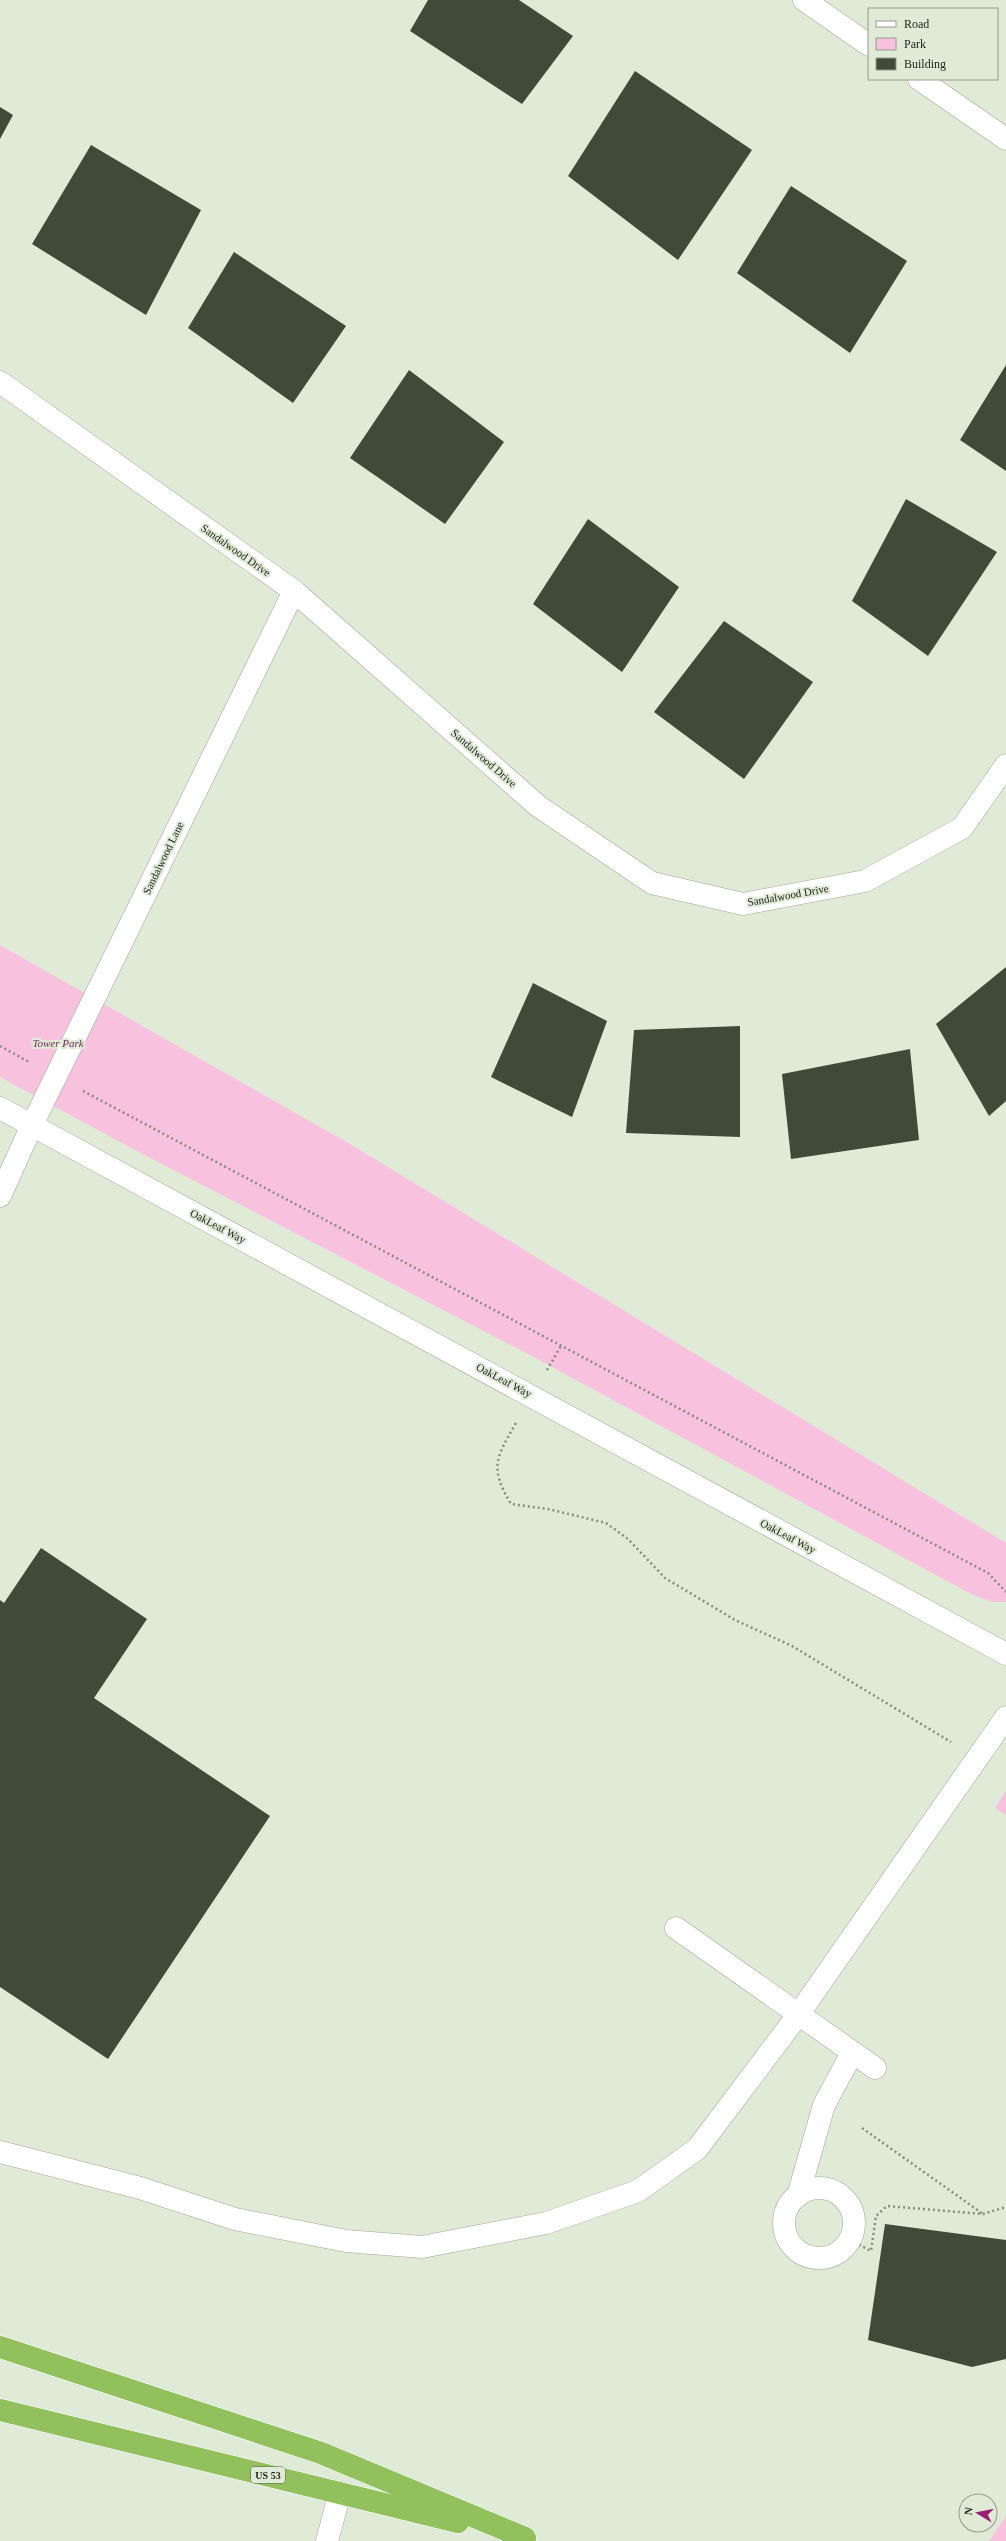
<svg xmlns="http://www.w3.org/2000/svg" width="1006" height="2541" font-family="Georgia,serif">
<rect width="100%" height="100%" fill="#e0ebd7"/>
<g fill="#f8c2df">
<polygon points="0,945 350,1144 1006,1543 1006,1602 992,1602 971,1594 528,1354 131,1148 0,1077"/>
<polygon points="1006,1790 1006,1815 995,1808"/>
<polygon points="1006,2516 1006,2541 989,2541"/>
</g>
<g fill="#414a39">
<polygon points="428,0 519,0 573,36 522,104 410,31"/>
<polygon points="635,71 752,150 678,260 568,176"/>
<polygon points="0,107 13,115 0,139"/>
<polygon points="91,145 201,210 146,315 32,244"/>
<polygon points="791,186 907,261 850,353 737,273"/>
<polygon points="234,252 346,326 293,403 188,328"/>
<polygon points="1006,365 1006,471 960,440"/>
<polygon points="409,370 504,442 445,524 350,458"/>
<polygon points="906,499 997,552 928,656 852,601"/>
<polygon points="588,519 679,587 622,672 533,604"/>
<polygon points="724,621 813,682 744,779 654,712"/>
<polygon points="1006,967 1006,1101 989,1116 936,1024"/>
<polygon points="533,983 607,1021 572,1117 491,1077"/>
<polygon points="740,1026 740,1137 626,1133 634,1030"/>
<polygon points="910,1049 919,1140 791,1159 782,1074"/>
<polygon points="41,1548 147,1619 94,1698 270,1816 108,2059 0,1987 0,1600 4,1603"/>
<polygon points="885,2224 1006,2240 1006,2359 972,2367 868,2340"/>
</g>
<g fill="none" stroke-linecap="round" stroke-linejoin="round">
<defs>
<g id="minor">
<polyline points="804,0 869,45"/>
<polyline points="919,79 1006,139"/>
<polyline points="0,382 294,591 538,806 652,883 743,904 865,881 962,828 1006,765"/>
<polyline points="0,1108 1006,1654"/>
<polyline points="0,1196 32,1125 294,591"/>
<polyline points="676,1928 875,2068"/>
<polyline points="0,2152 140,2188 235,2219 346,2241 422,2247 546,2223 638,2191 697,2149 798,2015 1006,1717"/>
<circle cx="819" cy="2223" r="35"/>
<polyline points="798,2196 824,2105 852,2053"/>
<polyline points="327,2541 340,2493"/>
</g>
<g id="highway">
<polyline points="0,2347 321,2453 525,2538"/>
<polyline points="0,2410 458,2522"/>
</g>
</defs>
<use href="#minor" stroke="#9da794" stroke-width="23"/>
<use href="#highway" stroke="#fff" stroke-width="23"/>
<g stroke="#858d7f" stroke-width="2.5" stroke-dasharray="2 3" stroke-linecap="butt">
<polyline points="0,1046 29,1062"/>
<polyline points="83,1091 988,1573 1006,1592"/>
<polyline points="547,1370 561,1346"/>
<path d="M516,1423C496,1458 489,1467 511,1504L548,1509L606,1523L628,1539L665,1578L735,1620L792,1646L951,1742"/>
<polyline points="862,2128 983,2214"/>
<polyline points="850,2240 871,2251 876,2216 887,2206 983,2214 1006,2207"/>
</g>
<use href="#minor" stroke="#fff" stroke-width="22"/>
<use href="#highway" stroke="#91c05d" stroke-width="22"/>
</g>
<g text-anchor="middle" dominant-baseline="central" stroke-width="4" stroke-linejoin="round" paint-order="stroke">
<rect fill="#e0ebd7" stroke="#5a6056" stroke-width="1" x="251" y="2467" width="34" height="16" rx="3"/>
<g font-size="10" font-weight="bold" fill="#21251e">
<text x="268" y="2475">US 53</text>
</g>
<g font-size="11" fill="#21251e" stroke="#e0ebd7">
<text transform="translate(236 550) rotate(35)">Sandalwood Drive</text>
<text transform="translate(484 758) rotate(41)">Sandalwood Drive</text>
<text transform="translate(163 858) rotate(-64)">Sandalwood Lane</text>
<text transform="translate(788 895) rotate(-10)">Sandalwood Drive</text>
<text transform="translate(218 1226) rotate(28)">OakLeaf Way</text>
<text transform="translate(504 1380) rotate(28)">OakLeaf Way</text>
<text transform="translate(788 1536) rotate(28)">OakLeaf Way</text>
</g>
<g font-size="11" font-style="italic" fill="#772a5a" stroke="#e0ebd7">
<text x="58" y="1043">Tower Park</text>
</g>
</g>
<rect x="868" y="8" width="130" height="72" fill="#e0ebd7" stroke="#949c8d"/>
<rect x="876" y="21" width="20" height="6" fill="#ffffff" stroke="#949c8d"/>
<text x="904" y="28" font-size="12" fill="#21251e">Road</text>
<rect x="876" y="38" width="20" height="12" fill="#f8c2df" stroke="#949c8d"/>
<text x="904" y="48" font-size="12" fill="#21251e">Park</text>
<rect x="876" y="58" width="20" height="12" fill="#414a39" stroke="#949c8d"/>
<text x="904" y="68" font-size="12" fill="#21251e">Building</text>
<g transform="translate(978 2513) rotate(280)"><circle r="19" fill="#e0ebd7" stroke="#949c8d"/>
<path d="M0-3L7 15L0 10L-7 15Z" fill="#9c1e73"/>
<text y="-6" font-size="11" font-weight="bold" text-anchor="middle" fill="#21251e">N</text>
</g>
</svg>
